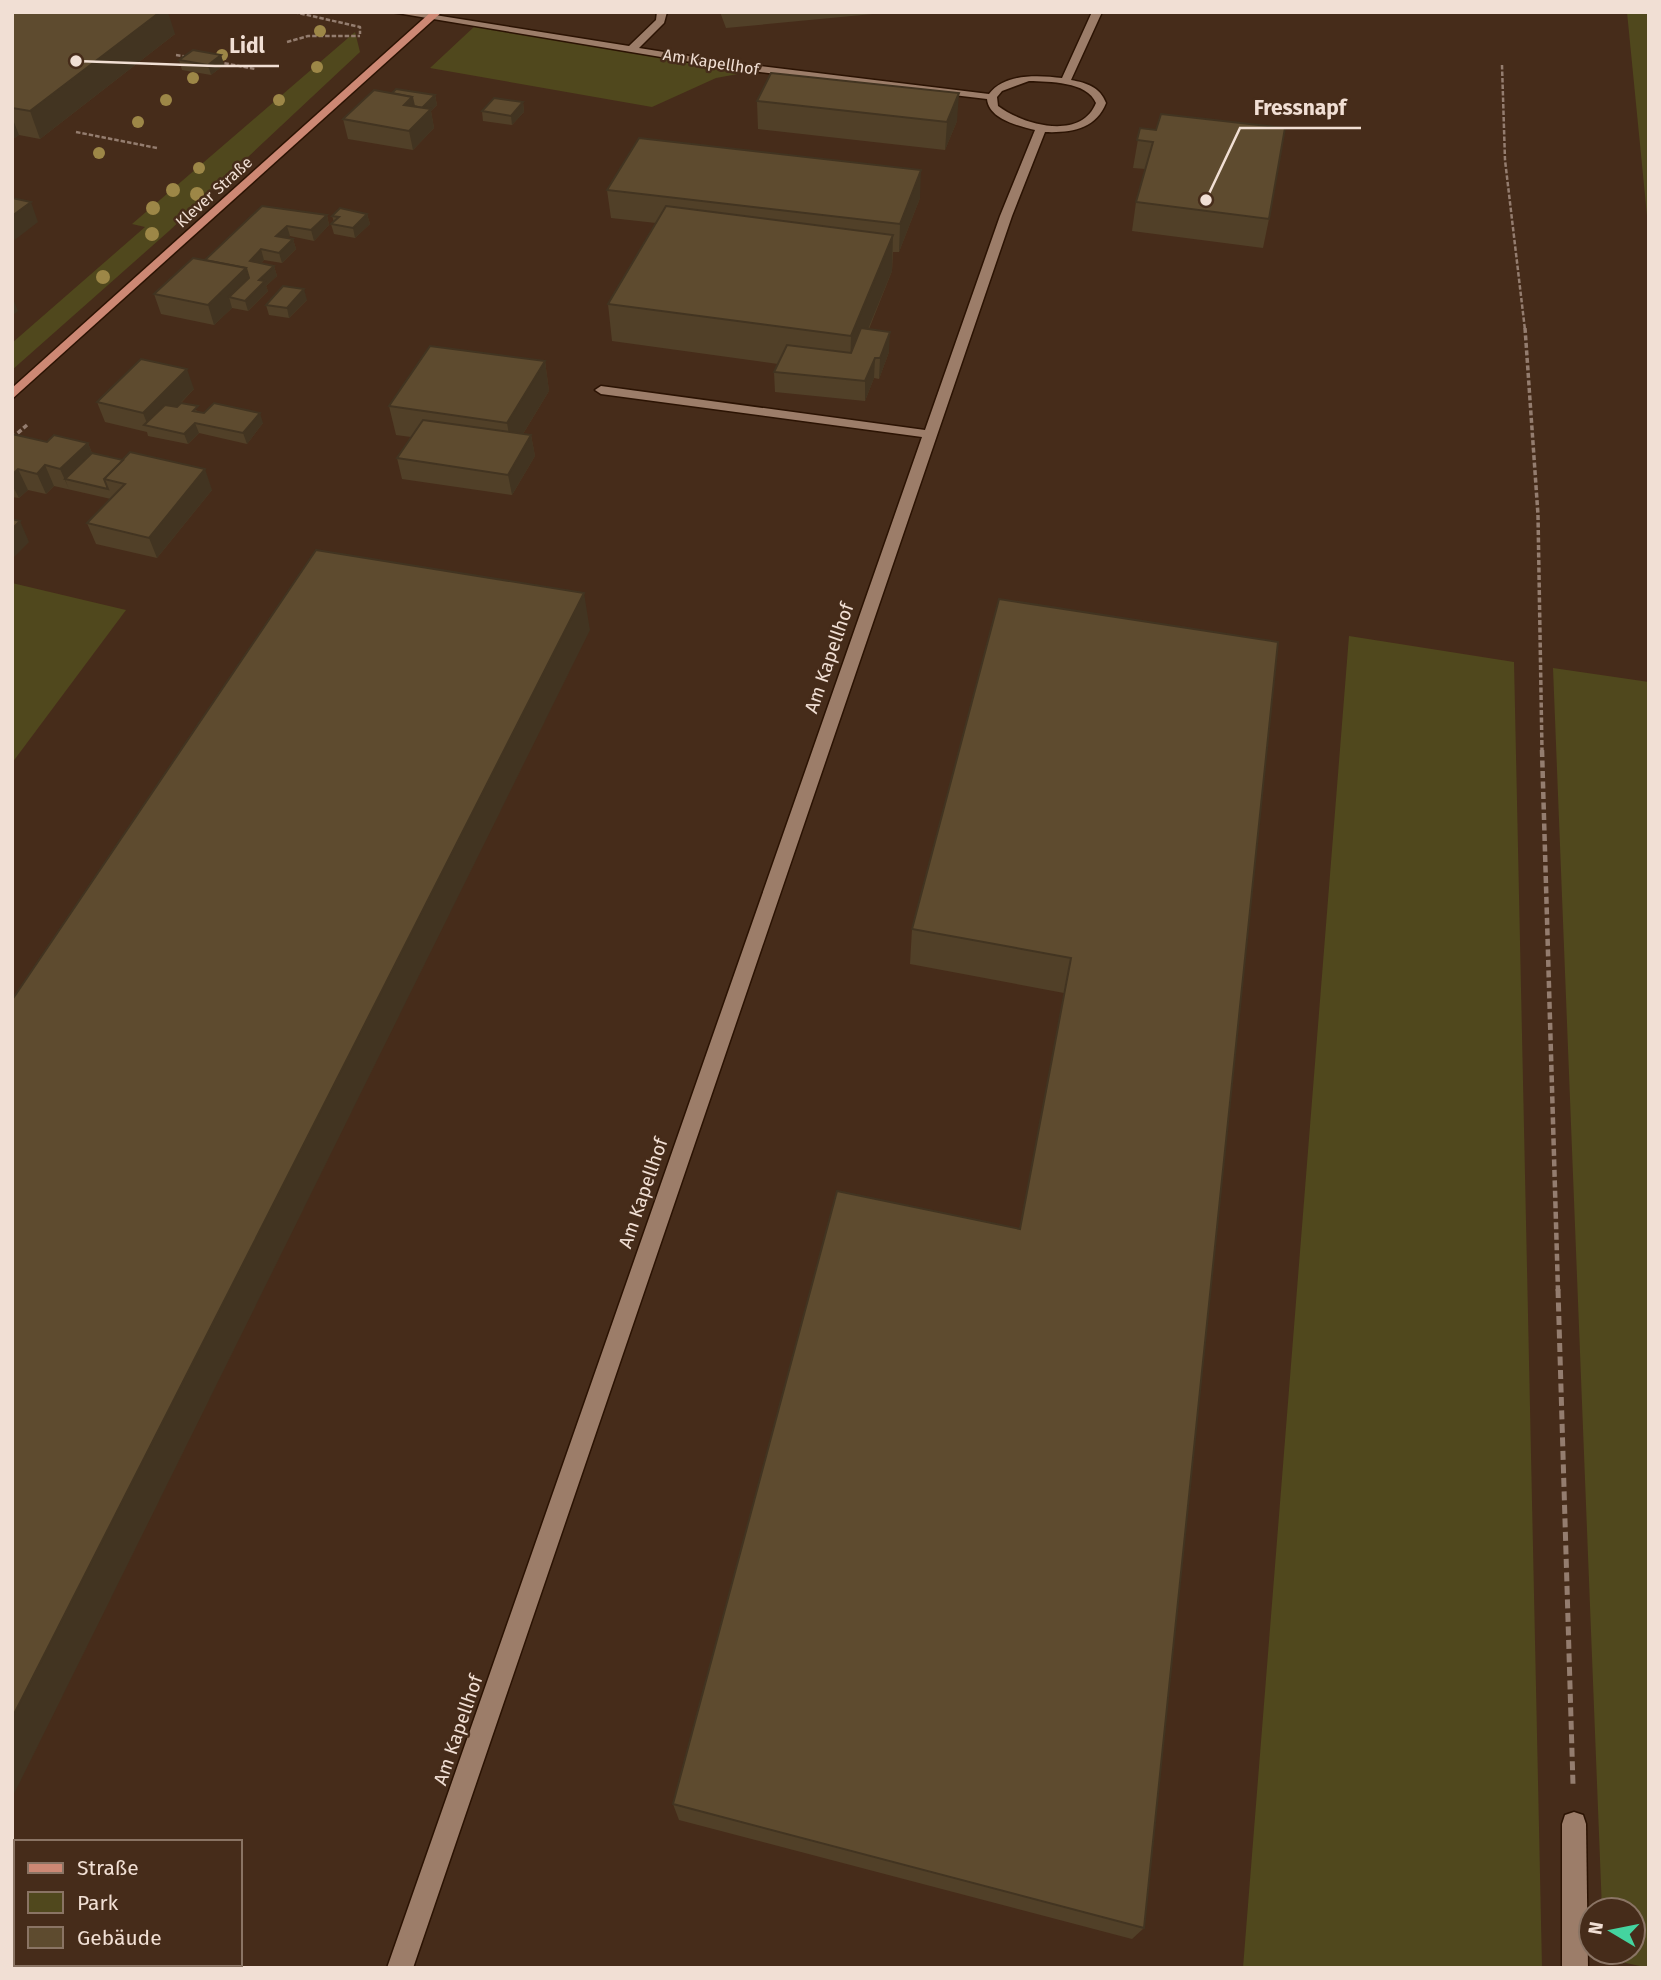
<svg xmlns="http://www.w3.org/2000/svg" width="1661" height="1980" font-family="'Fira Sans',sans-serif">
<rect width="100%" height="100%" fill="#462c1a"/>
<g fill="#50481d">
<polygon points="1627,12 1649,12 1649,236"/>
<polygon points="476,25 760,70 716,78 652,107 430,68"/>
<polygon points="355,32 360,52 169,231 12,370 12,343 145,227 132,224"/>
<polygon points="12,583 126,610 12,763"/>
<polygon points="1349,636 1514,662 1542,1968 1243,1968"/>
<polygon points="1553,668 1649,682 1649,1968 1603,1958 1603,1952 1633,1952 1633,1910 1602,1910"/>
</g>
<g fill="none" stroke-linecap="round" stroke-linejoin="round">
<defs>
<g id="minor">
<path d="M391,12H416L629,46L656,20L657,12H667L664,23L639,48L727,62L989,94C1005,73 1039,75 1062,78L1092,12H1102L1071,80C1087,83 1100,87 1106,103C1096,129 1071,133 1045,132L1012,216L413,1968H387L922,437L601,394L595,390L601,386L925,430L1000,216L1035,130C1018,126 989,119 987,99L727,68ZM1029,81C1049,82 1087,81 1096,103C1081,141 1023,125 998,106L997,97L1002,91Z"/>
<polygon points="1574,1812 1583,1815 1586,1824 1588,1968 1562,1968 1562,1824 1565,1815"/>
</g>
<polygon id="major" points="431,12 442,12 12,399 12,388"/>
</defs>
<use href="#minor" stroke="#2b1303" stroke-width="3"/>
<use href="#major" stroke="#2b1303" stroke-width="3"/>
<g stroke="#947d6f" stroke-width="2.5" stroke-dasharray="4.5 2" stroke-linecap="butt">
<polyline points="294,12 360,27 360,34"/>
<polyline points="287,42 308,36 360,36"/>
<polyline points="176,55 189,57"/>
<polyline points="218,62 255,69"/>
<polyline points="1502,65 1505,160 1525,330"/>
<polyline points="76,132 157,148"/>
</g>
<g stroke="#947d6f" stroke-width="3.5" stroke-dasharray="5 2.5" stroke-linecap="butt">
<polyline points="1525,328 1538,515 1542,751"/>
<polyline points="12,438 27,425"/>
</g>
<polyline stroke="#947d6f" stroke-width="4.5" stroke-dasharray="7 3.5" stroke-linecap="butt" points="1542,750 1558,1291"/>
<polyline stroke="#947d6f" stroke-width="5" stroke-dasharray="9 4.5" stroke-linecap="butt" points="1558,1289 1573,1785"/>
<use href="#minor" fill="#9c7d69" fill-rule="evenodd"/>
<use href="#major" fill="#cd8874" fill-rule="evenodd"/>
</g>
<g fill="#9d8747">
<circle cx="320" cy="31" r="6"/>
<circle cx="222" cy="55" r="6"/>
<circle cx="317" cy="67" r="6"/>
<circle cx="193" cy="78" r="6"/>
<circle cx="166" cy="100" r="6"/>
<circle cx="279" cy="100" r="6"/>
<circle cx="138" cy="122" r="6"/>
<circle cx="99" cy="153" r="6"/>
<circle cx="199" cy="168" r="6"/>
<circle cx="173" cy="190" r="7"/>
<circle cx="197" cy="194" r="7"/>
<circle cx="153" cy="208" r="7"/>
<circle cx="152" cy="234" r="7"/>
<circle cx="103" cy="277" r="7"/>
</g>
<g fill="#514028">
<polygon points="12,12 175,34 40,139 19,135 13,139 12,139"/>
<polygon points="720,12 894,12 726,28"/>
<polygon points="221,55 224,65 211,75 182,70 179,60"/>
<polygon points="392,93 435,95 437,105 431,111 434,128 413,150 348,139 343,119"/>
<polygon points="757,101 957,121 945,150 758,129"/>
<polygon points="523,102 524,112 512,125 483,121 482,111"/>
<polygon points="1140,128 1269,219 1263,248 1132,231 1136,202 1145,169 1133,168"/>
<polygon points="607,190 920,198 899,252 893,252 892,271 869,329 889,352 879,379 874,378 865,401 775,392 774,372 778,364 612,341 608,304 656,223 611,218"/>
<polygon points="262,206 327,215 329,225 314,241 290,236 287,238 293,239 296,249 282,263 264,260 261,263 274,266 277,276 266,286 268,291 248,311 232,308 214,325 161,314 154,294 205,260"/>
<polygon points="367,214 370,224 355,238 334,234 331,224 334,222 332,216"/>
<polygon points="307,300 289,318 269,315 266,305"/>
<polygon points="545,361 549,391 523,434 531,435 535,456 512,495 402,479 397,458 411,437 396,435 389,406"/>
<polygon points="194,389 181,403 200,412 263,423 247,444 199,433 188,444 148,436 147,432 105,422 97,402"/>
<polygon points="12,434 47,442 88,443 92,453 212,490 157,558 96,544 87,523 111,499 54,486 46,494 28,490 19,498 12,497"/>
<polygon points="1278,642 1144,1928 1132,1939 679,1820 673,1804 1020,1228 1064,993 910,964 912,929"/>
</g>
<g fill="#423421">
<polygon points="160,12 168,12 175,34 40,139 30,111"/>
<polygon points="221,55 224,65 211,75 208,65"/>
<polygon points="959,93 957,121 945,150 947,122"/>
<polygon points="435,95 437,105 431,111 434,128 413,150 409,131 421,109"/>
<polygon points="412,97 416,116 404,105"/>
<polygon points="523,102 524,112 512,125 511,116"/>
<polygon points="12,117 19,135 13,139 12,137"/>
<polygon points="921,170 920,198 899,252 900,224"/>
<polygon points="31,202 38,222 12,242 12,216"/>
<polygon points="367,214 370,224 355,238 353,228"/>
<polygon points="327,215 329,225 314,241 311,230"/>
<polygon points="287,226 290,236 278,246 276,236"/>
<polygon points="893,235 892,271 850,373 851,336"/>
<polygon points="293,239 296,249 282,263 279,253"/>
<polygon points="261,249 264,260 253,271 250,261"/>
<polygon points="274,266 277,276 266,286 268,291 248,311 245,301 259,280"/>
<polygon points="246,268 252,288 229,297 232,308 214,325 208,305"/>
<polygon points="304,289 307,300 289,318 287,308"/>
<polygon points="14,301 18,311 12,316 12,302"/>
<polygon points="890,332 889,352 879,379 880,358"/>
<polygon points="875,358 874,378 865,401 865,381"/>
<polygon points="545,361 549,391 512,452 507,423"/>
<polygon points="187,369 194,389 156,428 148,426 143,413"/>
<polygon points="260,413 263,423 247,444 243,433"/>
<polygon points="195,423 199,433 188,444 184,434"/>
<polygon points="531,435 535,456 512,495 508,475"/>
<polygon points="88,443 96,463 65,479 69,489 60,469"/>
<polygon points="45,465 54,486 46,494 37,474"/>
<polygon points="18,469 28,490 19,498 12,485 12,475"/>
<polygon points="205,469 212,490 157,558 149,538"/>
<polygon points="20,521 29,542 12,559 12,529"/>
<polygon points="584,593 590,630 12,1798 12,1718"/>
</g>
<g fill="#5e4b2f" stroke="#423421" stroke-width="2">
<polygon points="12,12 160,12 30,111 12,108"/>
<polygon points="193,50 221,55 208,65 179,60"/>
<polygon points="771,73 959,93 947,122 757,101"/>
<polygon points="396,89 435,95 422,108 414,106 412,97 392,93"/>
<polygon points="374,90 412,97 404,105 431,109 409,131 343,119"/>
<polygon points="494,98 523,102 511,116 482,111"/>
<polygon points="1161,114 1285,128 1269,219 1136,202 1153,142 1137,140 1140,128 1156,130"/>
<polygon points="639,138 921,170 900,224 607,190"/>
<polygon points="12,198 31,202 12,216"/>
<polygon points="262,206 327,215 311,230 287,226 276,236 293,239 279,253 261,249 250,261 274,266 259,280 265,281 245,301 229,297 249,278 246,268 205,260"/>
<polygon points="666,206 893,235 851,336 608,304"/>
<polygon points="340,208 367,214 353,228 331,224 339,217 332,216"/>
<polygon points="193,258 246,268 208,305 154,294"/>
<polygon points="283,286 304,289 287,308 266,305"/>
<polygon points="861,328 890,332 880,358 875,358 865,381 774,372 787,345 851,353"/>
<polygon points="430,346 545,361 507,423 389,406"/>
<polygon points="141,359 187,369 143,413 97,402"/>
<polygon points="181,403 198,406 193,411 204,413 214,403 260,413 243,433 195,423 184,434 144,425 165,405 177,407"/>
<polygon points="423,420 531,435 508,475 397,458"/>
<polygon points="12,434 47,442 54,435 88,443 60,469 45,465 37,474 18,469 12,475"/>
<polygon points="130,452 205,469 149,538 87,523 125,484 104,479"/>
<polygon points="92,453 123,460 104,479 108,489 65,479"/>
<polygon points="12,519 20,521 12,529"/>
<polygon points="316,550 584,593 12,1718 12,1000"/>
<polygon points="999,599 1278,642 1144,1928 673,1804 837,1191 1020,1229 1071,958 912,929"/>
</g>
<g text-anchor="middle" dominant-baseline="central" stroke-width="5" stroke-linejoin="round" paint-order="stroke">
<g font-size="16" fill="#f1dfd4" stroke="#462c1a">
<text transform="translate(711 62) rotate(9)">Am Kapellhof</text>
<text transform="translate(214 192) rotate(-42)">Klever Straße</text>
</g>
<g font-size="19" fill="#f1dfd4" stroke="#462c1a">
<text transform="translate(829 658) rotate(-71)">Am Kapellhof</text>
<text transform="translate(643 1193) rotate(-71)">Am Kapellhof</text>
<text transform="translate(458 1730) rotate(-71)">Am Kapellhof</text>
</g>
</g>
<path fill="none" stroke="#f1dfd4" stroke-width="2.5" d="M76 61L215 66H279M1206 200L1240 128H1361"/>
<g fill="#f1dfd4" stroke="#462c1a" stroke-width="2.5">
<circle cx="76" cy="61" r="7"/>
<circle cx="1206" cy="200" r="7"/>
</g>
<g font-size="21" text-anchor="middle" font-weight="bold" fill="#f1dfd4" stroke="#462c1a" stroke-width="5" stroke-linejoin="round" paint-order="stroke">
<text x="247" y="53">Lidl</text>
<text x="1300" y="115">Fressnapf</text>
</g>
<rect width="1661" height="1980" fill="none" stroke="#f1dfd4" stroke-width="28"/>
<rect x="14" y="1840" width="228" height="126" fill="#462c1a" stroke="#8a7464" stroke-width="2"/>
<rect x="28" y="1863" width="35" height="10" fill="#cd8874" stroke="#8a7464" stroke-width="2"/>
<text x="77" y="1875" font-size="21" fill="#f1dfd4">Straße</text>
<rect x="28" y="1892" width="35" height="21" fill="#50481d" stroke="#8a7464" stroke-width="2"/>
<text x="77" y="1910" font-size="21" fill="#f1dfd4">Park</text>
<rect x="28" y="1927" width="35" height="21" fill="#5e4b2f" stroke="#8a7464" stroke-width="2"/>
<text x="77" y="1945" font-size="21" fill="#f1dfd4">Gebäude</text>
<g transform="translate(1612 1931) rotate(280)"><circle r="33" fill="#462c1a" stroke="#8a7464" stroke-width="2"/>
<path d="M0-5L12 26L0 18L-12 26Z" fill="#44d49f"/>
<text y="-10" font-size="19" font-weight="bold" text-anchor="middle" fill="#f1dfd4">N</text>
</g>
</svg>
